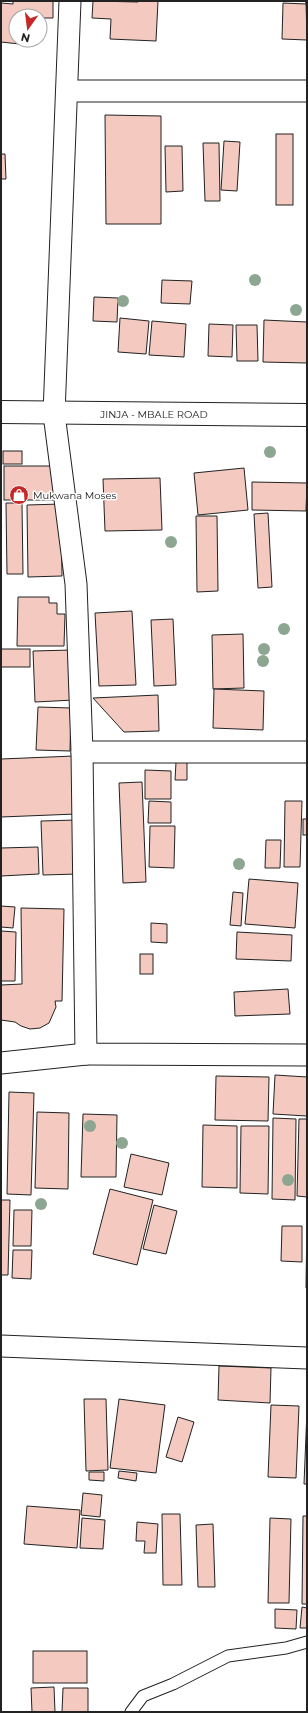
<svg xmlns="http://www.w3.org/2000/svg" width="308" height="1713" font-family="Montserrat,sans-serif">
<rect width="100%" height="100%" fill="#fff"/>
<g fill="#f3c9c0" stroke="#222">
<polygon points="13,1 53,1 53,18 40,18 40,16 16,16 16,40 30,40 29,45 1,42 1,3 13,4"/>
<polygon points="93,1 138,2 138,1 158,1 156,41 110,39 111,19 92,18"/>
<polygon points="306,1 307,40 282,39 283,3 306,4"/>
<polygon points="105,115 161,116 161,224 106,224"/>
<rect x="276" y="134" width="17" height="71"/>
<polygon points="224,141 240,142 237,191 221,190"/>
<polygon points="203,143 219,143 220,201 205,201"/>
<polygon points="165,146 182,146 183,191 166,192"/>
<polygon points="1,154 5,154 6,179 1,179"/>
<polygon points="162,280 192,281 190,304 161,303"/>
<polygon points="94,297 118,298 117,322 93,321"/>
<polygon points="120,318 149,321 146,354 118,352"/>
<polygon points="264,320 307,322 307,363 263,362"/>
<polygon points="152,321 186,324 184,357 149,355"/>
<polygon points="209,324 233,325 232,357 208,356"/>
<polygon points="236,325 257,325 258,361 237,361"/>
<rect x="3" y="451" width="19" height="13"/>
<rect x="4" y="466" width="51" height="34"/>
<polygon points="244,468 248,510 198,515 194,473"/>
<polygon points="160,478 162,530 105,531 103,479"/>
<polygon points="252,482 307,483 306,511 252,510"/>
<polygon points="6,503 22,503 23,574 7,574"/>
<polygon points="61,504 62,576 28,577 27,505"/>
<polygon points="268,513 272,587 258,588 254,514"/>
<polygon points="196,516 217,516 218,591 197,592"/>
<polygon points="18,597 49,597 49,603 57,603 57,614 65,614 64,646 17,646"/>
<polygon points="132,611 136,685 99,686 95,613"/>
<polygon points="173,619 176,685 154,686 151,620"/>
<polygon points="243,634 244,688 213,689 212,635"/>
<rect x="1" y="649" width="29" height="18"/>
<polygon points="72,650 74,700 35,702 33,651"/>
<polygon points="214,689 264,691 263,730 213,728"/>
<polygon points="158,695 159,731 124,732 93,698"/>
<polygon points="38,707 71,708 70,751 36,750"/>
<polygon points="74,756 76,814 1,817 1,759"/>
<polygon points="176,762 187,762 187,780 175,780"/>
<polygon points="145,770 171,771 171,799 145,799"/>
<polygon points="142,782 146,882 123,883 119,783"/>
<polygon points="149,801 171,802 171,823 148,823"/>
<polygon points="285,801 302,801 300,867 284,867"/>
<rect x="303" y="819" width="4" height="16"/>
<polygon points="76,820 78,874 43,875 41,821"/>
<polygon points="150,826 175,826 174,868 149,867"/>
<polygon points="266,840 281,840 280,868 265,868"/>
<polygon points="38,847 39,874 1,876 1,848"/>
<polygon points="249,879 298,883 295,928 245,924"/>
<polygon points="233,892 243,893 241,926 230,925"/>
<polygon points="1,906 15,907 13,928 1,927"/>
<polygon points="21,908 64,909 62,1001 55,1001 56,1007 49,1023 40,1028 30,1029 21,1026 15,1022 1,1020 1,985 22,984"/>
<polygon points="151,923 167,924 167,943 151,942"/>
<polygon points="1,931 16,932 15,981 1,981"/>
<polygon points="237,932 292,935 291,961 236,959"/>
<rect x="140" y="954" width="13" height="20"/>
<polygon points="288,989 290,1014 235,1016 234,992"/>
<polygon points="275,1075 307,1077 307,1116 273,1114"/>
<polygon points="216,1076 269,1077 268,1121 215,1120"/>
<polygon points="9,1092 34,1093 31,1195 7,1194"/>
<polygon points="37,1112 69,1113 68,1189 35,1188"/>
<polygon points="83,1114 117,1115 116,1177 81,1177"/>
<polygon points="273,1118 296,1119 295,1200 272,1199"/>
<polygon points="299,1119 307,1119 307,1197 297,1196"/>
<polygon points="203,1125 237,1126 237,1188 202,1187"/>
<polygon points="241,1126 269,1126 268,1194 240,1193"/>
<polygon points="131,1154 169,1163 162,1195 124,1187"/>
<polygon points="110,1189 153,1200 137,1265 93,1254"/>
<polygon points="1,1200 10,1200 8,1275 1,1275"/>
<polygon points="154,1205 177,1211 166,1254 143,1249"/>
<polygon points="14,1210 32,1210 31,1246 13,1246"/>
<polygon points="307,1215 307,1288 306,1288"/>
<polygon points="282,1226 302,1226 302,1262 281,1261"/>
<polygon points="13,1250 32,1250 31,1279 12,1278"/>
<polygon points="219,1366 271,1368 270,1403 218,1400"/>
<polygon points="84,1399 106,1399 108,1470 86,1471"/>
<polygon points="119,1399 165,1405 156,1473 110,1468"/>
<polygon points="271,1405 299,1406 296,1478 268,1477"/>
<polygon points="307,1410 307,1484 304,1484"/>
<polygon points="178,1417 194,1422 182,1462 166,1457"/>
<polygon points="119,1471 137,1473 136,1481 118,1478"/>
<polygon points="89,1472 104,1472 104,1481 89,1480"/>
<polygon points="83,1493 102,1495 100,1517 81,1515"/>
<polygon points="27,1506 80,1510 77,1548 24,1544"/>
<polygon points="162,1514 180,1514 182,1585 163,1585"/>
<polygon points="303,1516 307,1516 307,1604 302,1604"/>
<polygon points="82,1518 105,1520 103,1549 80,1548"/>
<polygon points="270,1518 291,1519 289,1603 268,1603"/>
<polygon points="137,1522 158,1524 156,1553 144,1553 145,1541 136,1541"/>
<polygon points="213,1524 215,1587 198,1587 196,1525"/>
<polygon points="302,1607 307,1608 307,1628 300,1628"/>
<polygon points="275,1609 297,1610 296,1629 275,1628"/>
<rect x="33" y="1651" width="54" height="32"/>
<polygon points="54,1687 55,1712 32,1712 31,1688"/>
<polygon points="63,1688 88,1688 88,1712 62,1712"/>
</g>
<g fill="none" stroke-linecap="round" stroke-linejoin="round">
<defs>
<polyline id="service" points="131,1712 143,1696 173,1684 228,1656 286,1648 307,1642"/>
<g id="minor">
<polyline points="70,1 54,414 76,584 82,752 86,1054 307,1055"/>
<polyline points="67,91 307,91"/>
<polyline points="82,752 307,752"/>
<polyline points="1,1063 86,1054"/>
<polyline points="1,1346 307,1358"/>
</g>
<polyline id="primary" points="1,412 307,415"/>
</defs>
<use href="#service" stroke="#222" stroke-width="13"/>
<use href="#minor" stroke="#222" stroke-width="23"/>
<use href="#primary" stroke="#222" stroke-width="24"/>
<use href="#service" stroke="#fff" stroke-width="11"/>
<use href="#minor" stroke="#fff" stroke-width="21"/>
<use href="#primary" stroke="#fff" stroke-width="22"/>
</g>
<g fill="#8da692">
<circle cx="255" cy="280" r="6"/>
<circle cx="123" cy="301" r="6"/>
<circle cx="296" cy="310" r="6"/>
<circle cx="270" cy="452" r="6"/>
<circle cx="171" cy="542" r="6"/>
<circle cx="284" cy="629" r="6"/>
<circle cx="264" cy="649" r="6"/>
<circle cx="263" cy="661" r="6"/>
<circle cx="239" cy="864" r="6"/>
<circle cx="90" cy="1126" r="6"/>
<circle cx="122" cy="1143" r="6"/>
<circle cx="288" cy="1180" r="6"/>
<circle cx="41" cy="1204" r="6"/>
</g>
<defs>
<symbol id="shop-disc" viewBox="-11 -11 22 22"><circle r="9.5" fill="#c62828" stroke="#fff"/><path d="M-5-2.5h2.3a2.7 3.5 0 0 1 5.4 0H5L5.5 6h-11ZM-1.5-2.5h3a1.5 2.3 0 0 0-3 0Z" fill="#fff"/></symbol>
</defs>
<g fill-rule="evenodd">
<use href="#shop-disc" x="8" y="484" width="22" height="22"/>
</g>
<g text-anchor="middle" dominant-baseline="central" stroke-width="3" stroke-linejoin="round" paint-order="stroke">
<g font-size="10" fill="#222" stroke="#fff">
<text x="154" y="414">JINJA - MBALE ROAD</text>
</g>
<g font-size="10" fill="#222" stroke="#fff" text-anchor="start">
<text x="33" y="495">Mukwana Moses</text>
</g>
</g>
<rect width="308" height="1713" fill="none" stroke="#222222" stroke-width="4"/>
<g transform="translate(28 28) rotate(194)"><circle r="19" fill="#ffffff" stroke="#a7a7a7"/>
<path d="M0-3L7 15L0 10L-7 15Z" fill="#c62828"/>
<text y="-6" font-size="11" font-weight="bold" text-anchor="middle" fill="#222222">N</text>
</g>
</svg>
